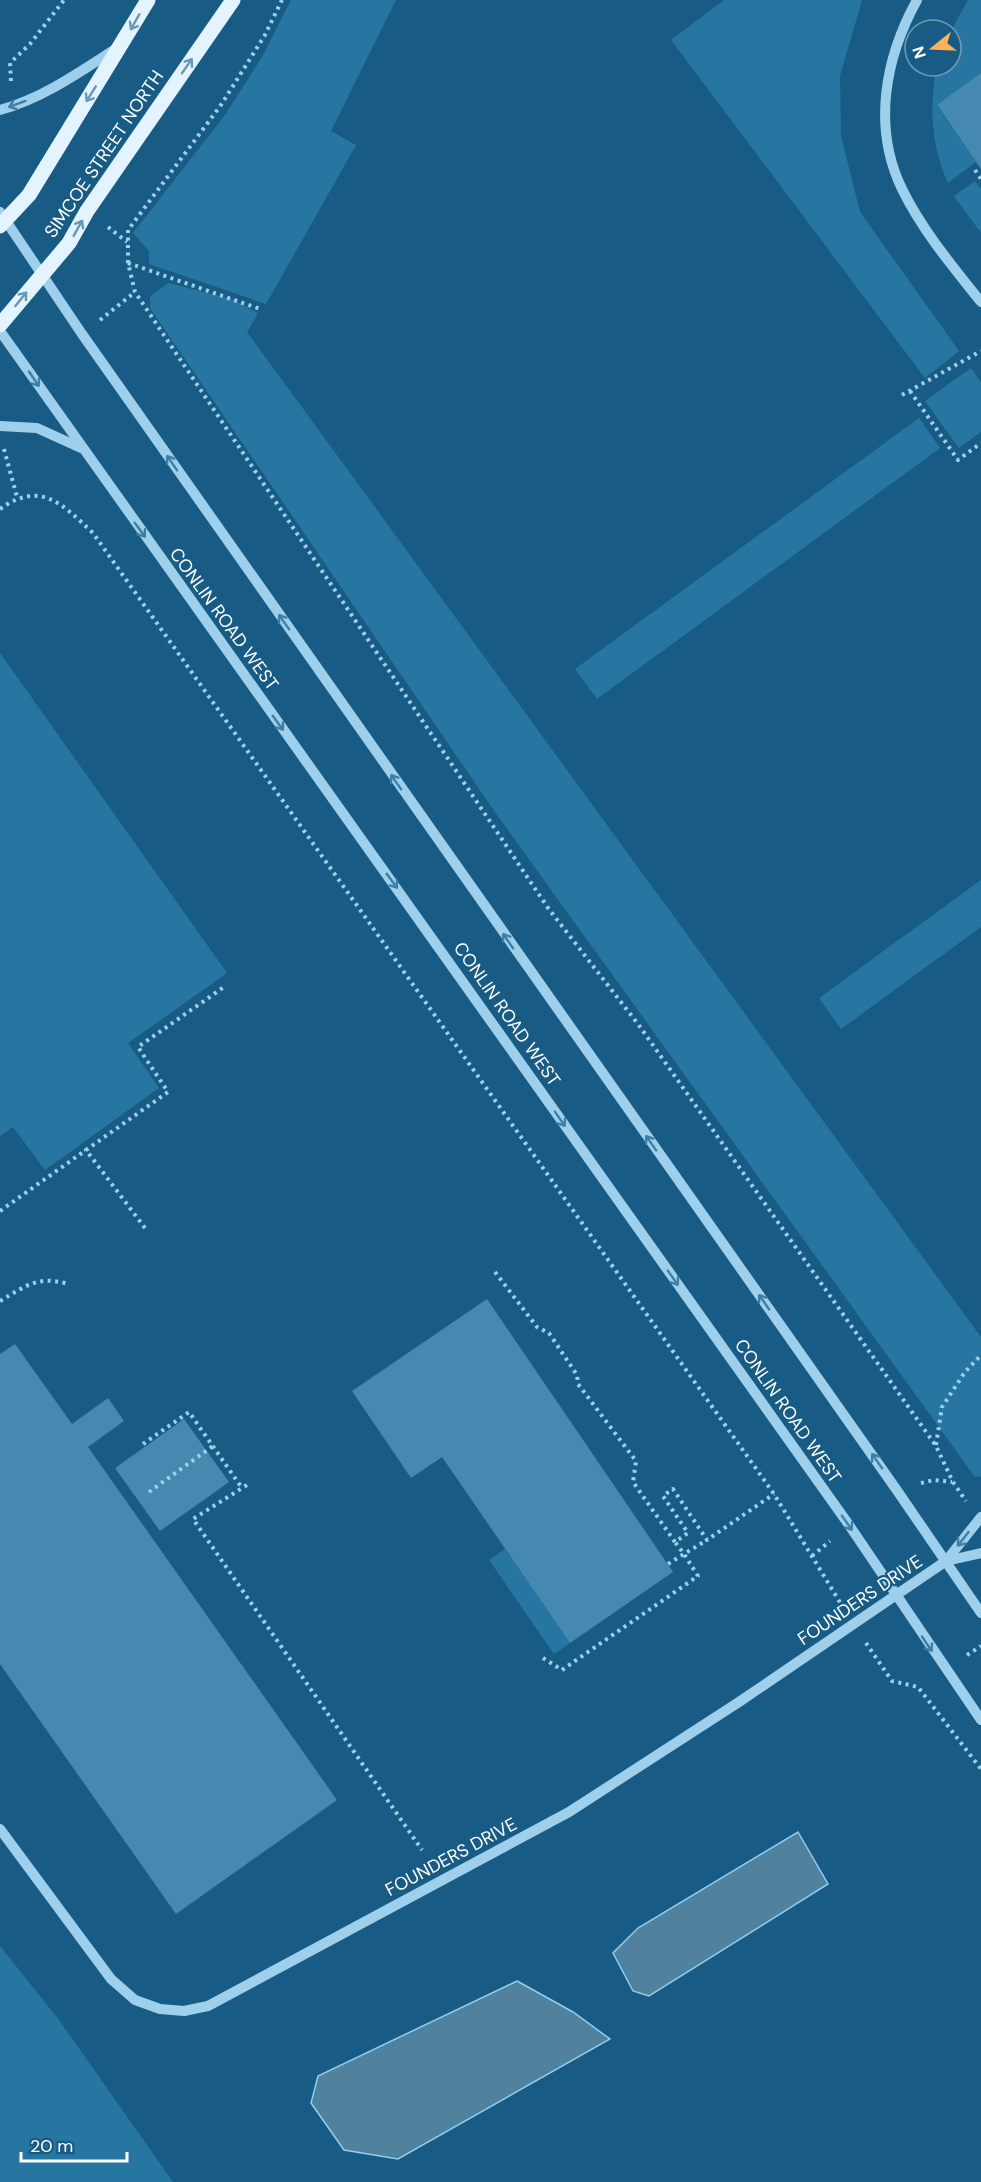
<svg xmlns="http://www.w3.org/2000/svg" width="981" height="2182" font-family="'DM Sans',sans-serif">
<rect width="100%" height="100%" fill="#185c85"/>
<g fill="#2776a2">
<polygon points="291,0 396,0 331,131 356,145 266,304 149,264 149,251 133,233 225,115 262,57"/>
<polygon points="724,0 862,0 840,76 841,136 860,212 959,351 925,378 671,40"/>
<path d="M968,0H981V73L937,106L976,162L948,183C931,145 929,106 937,66H951V31Z"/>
<polygon points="975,181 981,189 981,233 954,196"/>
<polygon points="168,283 232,299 258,313 247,332 981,1337 981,1476 975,1477 497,815 150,308 150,297"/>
<polygon points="971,368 981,382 981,432 959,448 925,401"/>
<polygon points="919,418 940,448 597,699 575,669"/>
<polygon points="0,653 227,973 128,1043 159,1088 45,1170 13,1127 0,1136"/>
<polygon points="981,880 981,927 841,1029 819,998"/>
<polygon points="505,1549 570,1643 554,1654 489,1560"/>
<polygon points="0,1946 59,2020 173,2182 0,2182"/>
</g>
<g fill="#50829e" stroke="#90ceef" stroke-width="1.5">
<polygon points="798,1832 828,1884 649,1996 633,1991 613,1953 638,1928"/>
<polygon points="517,1981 573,2012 610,2039 398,2159 344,2150 311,2103 318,2076"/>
</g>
<g fill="#4589b0">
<polygon points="981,73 981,169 937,105"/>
<polygon points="487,1299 673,1572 570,1643 442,1457 411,1478 352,1391"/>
<polygon points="15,1344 72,1424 108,1398 124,1421 88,1447 337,1800 176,1914 0,1664 0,1354"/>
<polygon points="184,1419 229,1482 160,1531 115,1468"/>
</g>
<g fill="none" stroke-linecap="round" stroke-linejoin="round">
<g stroke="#9ed0ec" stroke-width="4" stroke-dasharray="3 4.5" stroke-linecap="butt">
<polyline points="282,0 265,35 221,105 128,230 128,263 135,292 548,908 638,1024 936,1446 953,1482 966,1501"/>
<polyline points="11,81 10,63 30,44 64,0"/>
<polyline points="975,170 981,179"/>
<polyline points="108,227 127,242"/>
<polyline points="128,263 260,309"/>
<polyline points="100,320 135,292"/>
<polyline points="910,391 958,460 981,443"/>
<polyline points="902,395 981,351"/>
<polyline points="4,449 17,497"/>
<path d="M0,509C41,480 62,504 93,533L774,1494L841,1604"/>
<polyline points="0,1211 86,1150"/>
<polyline points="145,1228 86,1150 168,1092 138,1047 224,987"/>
<polyline points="495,1272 537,1327 549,1333 577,1375 578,1384 636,1461 633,1482 675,1542 688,1533 663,1496 673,1489 707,1540 774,1494"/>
<path d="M0,1301C26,1286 38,1275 68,1284"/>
<polyline points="143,1444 189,1412 242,1488"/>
<polyline points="936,1445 942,1407 965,1372 981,1355"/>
<polyline points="921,1483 934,1480 952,1482"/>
<polyline points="247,1485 193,1519 422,1850"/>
<polyline points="149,1492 213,1446"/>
<polyline points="812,1556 830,1541"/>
<polyline points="668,1564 684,1554 675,1542"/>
<polyline points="866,1643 892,1681 918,1687 981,1769"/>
<polyline points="967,1655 981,1646"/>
<polyline points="543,1658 562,1670 698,1576 684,1554 707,1540"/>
</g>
<g stroke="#9ed0ec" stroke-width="10">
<path d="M917,0C885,58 872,127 902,189C922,230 953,267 981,302"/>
<path d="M0,110C43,98 80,72 117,48"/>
<polyline points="0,212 82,334 896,1489 981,1613"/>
<polyline points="0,331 849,1525 981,1720"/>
<polyline points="0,426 37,428 81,448"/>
<polyline points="946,1561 981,1553"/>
<polyline points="0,1829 111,1979 135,2000 160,2009 184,2011 208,2006 569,1812 739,1702 946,1561 981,1517"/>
</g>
<g stroke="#e3f3ff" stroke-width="15">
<polyline points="0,226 29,195 148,0"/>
<polyline points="0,325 69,243 87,211 233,0"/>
</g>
</g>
<defs><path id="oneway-shaft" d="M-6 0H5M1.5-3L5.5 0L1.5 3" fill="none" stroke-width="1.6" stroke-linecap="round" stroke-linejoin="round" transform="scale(1.5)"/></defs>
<g stroke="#6998b6">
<use href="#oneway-shaft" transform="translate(135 22) rotate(120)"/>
<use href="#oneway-shaft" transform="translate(187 66) rotate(-55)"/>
<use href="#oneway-shaft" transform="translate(91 94) rotate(122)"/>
<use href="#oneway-shaft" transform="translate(78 228) rotate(-61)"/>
<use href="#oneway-shaft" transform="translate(21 299) rotate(-51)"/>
</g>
<g stroke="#407fa4">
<use href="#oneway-shaft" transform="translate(17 104) rotate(160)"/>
<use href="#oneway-shaft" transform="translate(34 379) rotate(56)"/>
<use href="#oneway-shaft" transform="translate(172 463) rotate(-125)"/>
<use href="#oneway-shaft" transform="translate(140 530) rotate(54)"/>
<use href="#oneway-shaft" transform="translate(284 622) rotate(-125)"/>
<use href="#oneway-shaft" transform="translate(278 723) rotate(54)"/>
<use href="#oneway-shaft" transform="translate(396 782) rotate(-125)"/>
<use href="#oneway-shaft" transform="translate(392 881) rotate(54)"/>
<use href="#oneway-shaft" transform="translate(508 941) rotate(-125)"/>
<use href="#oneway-shaft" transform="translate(560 1119) rotate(55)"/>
<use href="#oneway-shaft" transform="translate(651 1143) rotate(-125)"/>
<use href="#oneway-shaft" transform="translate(673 1278) rotate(55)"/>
<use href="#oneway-shaft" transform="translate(764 1302) rotate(-125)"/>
<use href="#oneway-shaft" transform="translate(877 1461) rotate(-125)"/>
<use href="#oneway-shaft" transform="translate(847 1523) rotate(55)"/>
<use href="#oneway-shaft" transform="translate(963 1539) rotate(128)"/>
<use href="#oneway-shaft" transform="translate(927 1644) rotate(56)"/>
</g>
<g text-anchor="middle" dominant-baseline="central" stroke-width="4.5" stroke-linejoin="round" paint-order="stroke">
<g font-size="18" fill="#fff" stroke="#185c85">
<text transform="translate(104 154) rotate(-56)">SIMCOE STREET NORTH</text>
<text transform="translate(224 619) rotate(54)">CONLIN ROAD WEST</text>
<text transform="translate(507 1014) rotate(55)">CONLIN ROAD WEST</text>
<text transform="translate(788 1411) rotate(55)">CONLIN ROAD WEST</text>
<text transform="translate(860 1600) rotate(-34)">FOUNDERS DRIVE</text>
<text transform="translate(451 1857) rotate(-28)">FOUNDERS DRIVE</text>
</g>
</g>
<g transform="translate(933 48) rotate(252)"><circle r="28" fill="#185c85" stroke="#749db6" stroke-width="1.5"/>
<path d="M0-4.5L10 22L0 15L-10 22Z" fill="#ffb059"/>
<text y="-9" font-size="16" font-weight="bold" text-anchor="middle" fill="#ffffff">N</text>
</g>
<path d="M21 2152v9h106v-9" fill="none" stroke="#ffffff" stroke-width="3"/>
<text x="30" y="2152" font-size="18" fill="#ffffff" stroke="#185c85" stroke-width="4.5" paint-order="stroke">20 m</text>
</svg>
